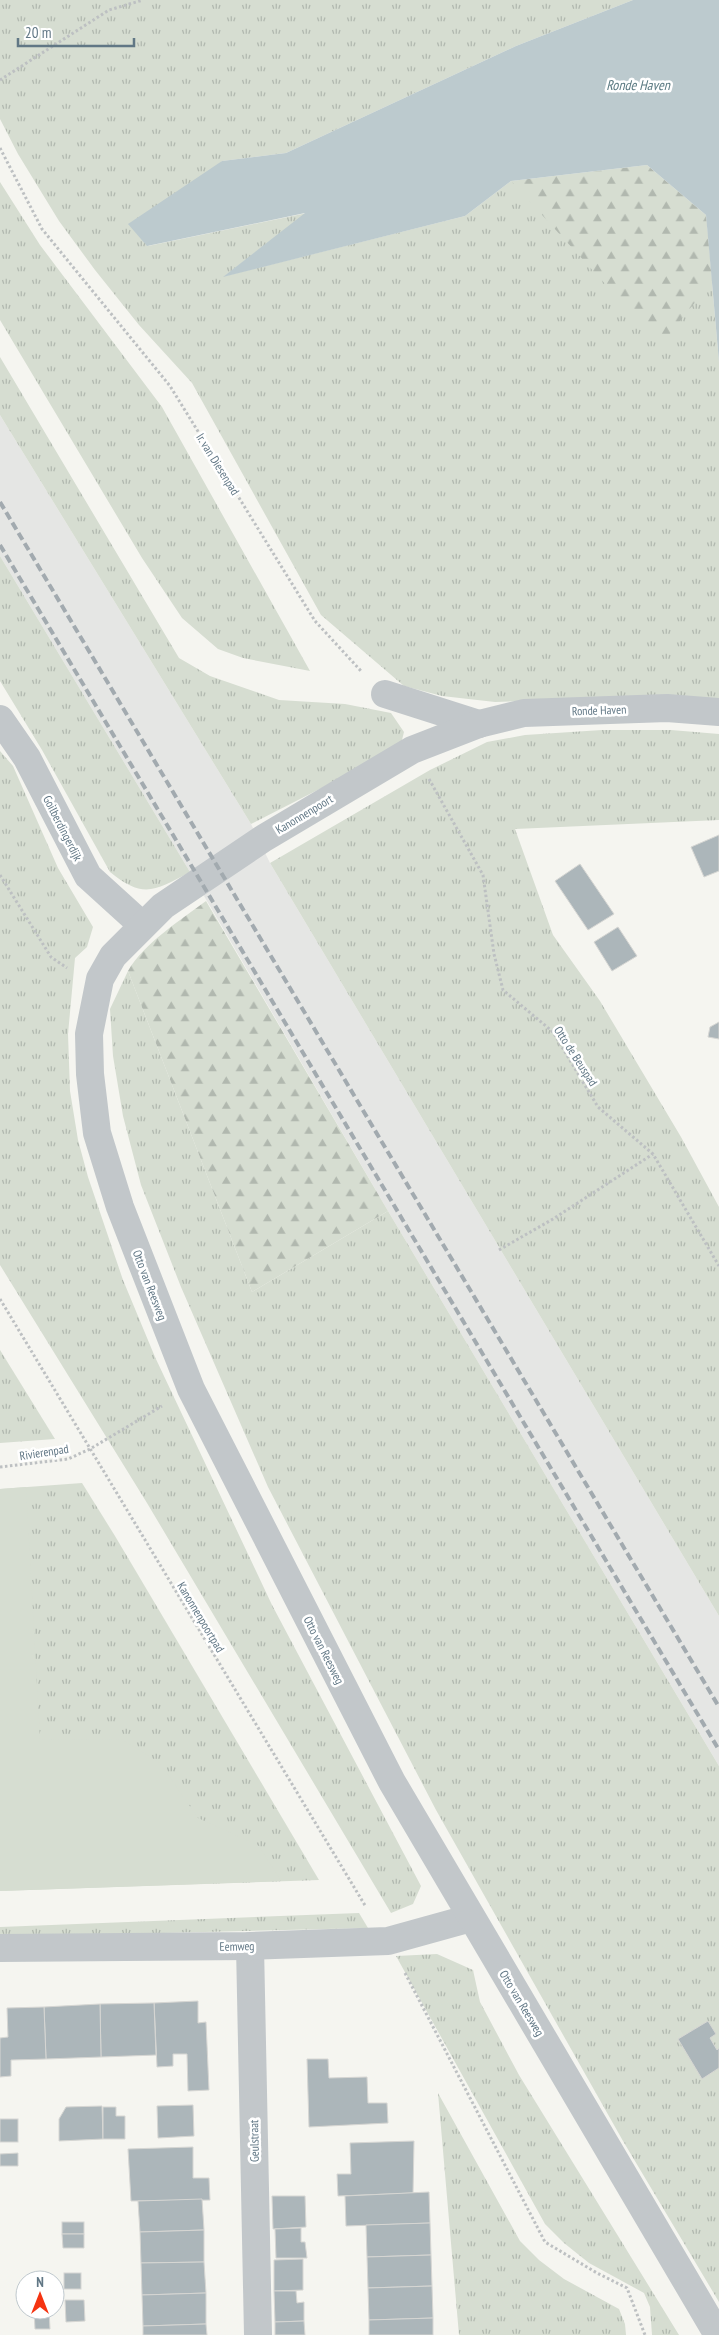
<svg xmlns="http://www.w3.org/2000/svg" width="719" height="2335" font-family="'PT Sans Narrow',sans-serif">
<defs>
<pattern id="grass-tufts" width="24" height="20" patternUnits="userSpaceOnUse" patternTransform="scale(1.25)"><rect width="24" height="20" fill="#d6ddd1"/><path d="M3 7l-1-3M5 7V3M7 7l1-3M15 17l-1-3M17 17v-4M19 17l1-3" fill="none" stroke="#b1b8af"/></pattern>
<pattern id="forest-firs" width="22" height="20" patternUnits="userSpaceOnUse" patternTransform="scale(1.25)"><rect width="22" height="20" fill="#d6ddd1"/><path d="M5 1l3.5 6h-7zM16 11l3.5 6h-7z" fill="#b1b8af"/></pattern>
</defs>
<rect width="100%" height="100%" fill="#f5f5f0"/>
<polygon fill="#e5e6e4" points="0,415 251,824 270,863 719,1616 719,1766 388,1211 190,872 0,556"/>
<g fill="url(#grass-tufts)">
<polygon points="0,0 633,0 516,46 286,153 222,161 148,246 307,213 225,276 465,216 511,181 706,215 719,362 719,703 562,700 495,702 442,696 404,686 321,615 192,383 139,325 95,270 59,221 18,154 0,119"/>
<polygon points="0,182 40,245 162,407 310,671 243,658 218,649 182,618 142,558 0,320"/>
<polygon points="0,357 179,658 210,676 279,700 345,704 391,713 404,732 400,748 251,824 0,415"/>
<path d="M0,556L190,872C155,891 143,899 110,872L42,750L0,681Z"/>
<polygon points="602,730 671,730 719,734 719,820 515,829 553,935 600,1001 681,1137 719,1207 719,1616 270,863 430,770 487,742 525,735"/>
<polygon points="0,751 13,766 58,868 93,927 87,947 75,958 68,1034 70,1091 78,1140 88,1177 123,1280 155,1357 272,1605 421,1886 413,1904 391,1913 147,1503 0,1265"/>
<polygon points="128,971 252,1292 388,1211 719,1766 719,2302 623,2141 436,1810 268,1487 181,1287 141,1185 123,1116 113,1056 110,1009"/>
<polygon points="0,1350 55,1439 0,1443"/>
<polygon points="82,1483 115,1536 319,1880 0,1891 0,1489"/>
<polygon points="359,1913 368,1928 0,1937 0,1927"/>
<polygon points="437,1954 473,1970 480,2002 519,2075 679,2335 652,2335 650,2307 644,2293 589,2263 564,2243 545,2224 396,1956"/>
<polygon points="438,2093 520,2241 539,2260 564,2279 619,2309 625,2324 626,2335 459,2335"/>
</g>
<g fill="url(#forest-firs)">
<polygon points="647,165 706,215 712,281 661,345 511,181"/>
<path d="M206,901L388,1211L252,1292L128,971C144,943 181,920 206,901Z"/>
</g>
<polygon fill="#d6ddd1" points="26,1487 40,1740 121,1739 160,1763 198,1818 259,1846 281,1881 0,1891 0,1489"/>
<polygon fill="#bccace" points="633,0 719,0 719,362 706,215 647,165 511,181 465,216 223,277 305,213 147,246 128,224 222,161 286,153 516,46"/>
<g fill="#acb6ba" stroke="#d6d6d3">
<polygon points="719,835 719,871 704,877 691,847"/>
<polygon points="580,864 614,914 588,930 555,881"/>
<polygon points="618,927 637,956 612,971 594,942"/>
<polygon points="719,1022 719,1039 708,1037 710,1027"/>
<polygon points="198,2001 198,2023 206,2022 209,2090 188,2091 187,2054 173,2054 173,2066 157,2067 154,2003"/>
<polygon points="154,2003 156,2055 101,2057 100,2004"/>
<polygon points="100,2004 101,2057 46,2059 44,2007"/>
<polygon points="44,2007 46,2059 11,2060 11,2076 0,2077 0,2038 8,2037 7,2008"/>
<polygon points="708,2021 716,2034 710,2038 717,2050 719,2048 719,2068 702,2079 678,2039"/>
<polygon points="307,2059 328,2059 329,2078 367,2077 368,2103 387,2103 388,2123 309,2127"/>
<polygon points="193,2105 194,2136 158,2138 157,2106"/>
<polygon points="102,2106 103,2139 59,2141 59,2119 66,2107"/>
<polygon points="103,2107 116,2107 116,2116 125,2116 125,2139 103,2139"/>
<rect x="0" y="2119" width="18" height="23"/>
<polygon points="414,2141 413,2193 338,2196 337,2174 351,2174 350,2143"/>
<polygon points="193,2147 193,2178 209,2178 210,2200 131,2201 128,2149"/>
<polygon points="18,2153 18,2166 0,2166 0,2154"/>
<polygon points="429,2192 430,2223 346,2226 345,2196"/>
<polygon points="272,2196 305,2196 306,2227 273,2229"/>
<polygon points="202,2199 204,2230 140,2232 138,2201"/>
<rect x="62" y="2222" width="22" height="12"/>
<polygon points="430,2223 431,2255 367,2257 366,2225"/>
<polygon points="301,2228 301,2242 305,2242 307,2258 276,2258 275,2229"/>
<polygon points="204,2230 204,2262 141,2263 140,2232"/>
<polygon points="62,2234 84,2234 84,2248 63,2248"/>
<polygon points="431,2255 432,2286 368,2288 367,2257"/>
<polygon points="303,2259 303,2290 274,2291 274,2260"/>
<polygon points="204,2262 206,2293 142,2295 141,2263"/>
<rect x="64" y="2273" width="17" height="16"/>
<polygon points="432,2286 433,2318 369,2320 368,2288"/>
<polygon points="274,2291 296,2291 297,2303 304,2302 304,2321 275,2322"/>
<polygon points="206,2293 206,2324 143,2326 142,2295"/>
<polygon points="65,2300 84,2300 85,2321 66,2322"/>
<polygon points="34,2310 49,2310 50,2329 35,2329"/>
<polygon points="433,2318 433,2335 369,2335 369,2320"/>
<polygon points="304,2321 305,2335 275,2335 275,2322"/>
<polygon points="206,2324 207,2335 143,2335 143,2326"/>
</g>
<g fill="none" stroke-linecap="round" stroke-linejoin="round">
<g stroke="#bdc0c2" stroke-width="3" stroke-dasharray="2.5 2.5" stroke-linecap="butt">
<polyline points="0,80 109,10 143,0"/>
<polyline points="0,148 42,229 170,386 315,621 361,671"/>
<polyline points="429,779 483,875 494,954 503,990 553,1032 598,1107 653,1154 719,1266"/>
<polyline points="0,875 51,957 67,968"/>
<polyline points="499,1250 553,1219 653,1154"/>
<polyline points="0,1299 366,1907"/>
<polyline points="0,1467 68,1459 90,1449 162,1406"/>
<polyline points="405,1973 545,2242 597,2273 627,2288 645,2335"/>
</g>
<g stroke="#c2c7ca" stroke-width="28">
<polyline points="385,694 479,724"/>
<polyline points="0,719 27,758 88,876 142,925"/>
<polyline points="250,1946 258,2335"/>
<polyline points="0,1948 250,1946 388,1941 471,1918"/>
<polyline points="718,2335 392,1782 191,1389 120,1207 97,1133 90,1074 89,1034 100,979 113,956 163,906 264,838 412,750 479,724 524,713 667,708 719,712"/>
</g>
<g stroke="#a2aaaf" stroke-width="4" stroke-dasharray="8 4" stroke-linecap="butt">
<polyline points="0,502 719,1707"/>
<polyline points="0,545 719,1750"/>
</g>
</g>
<g text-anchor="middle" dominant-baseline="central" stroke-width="5" stroke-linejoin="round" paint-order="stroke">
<g font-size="12" fill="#617785" stroke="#fff">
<text transform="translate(218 464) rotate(58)">Ir. van Diesenpad</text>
<text transform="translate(599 710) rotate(-2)">Ronde Haven</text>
<text transform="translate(304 814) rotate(-31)">Kanonnenpoort</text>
<text transform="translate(63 828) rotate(63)">Goilberdingerdijk</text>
<text transform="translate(576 1056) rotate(57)">Otto de Beuspad</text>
<text transform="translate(150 1285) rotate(69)">Otto van Reesweg</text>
<text transform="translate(44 1452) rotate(-9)">Rivierenpad</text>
<text transform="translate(201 1617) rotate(59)">Kanonnenpoortpad</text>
<text transform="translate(324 1650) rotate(63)">Otto van Reesweg</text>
<text transform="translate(237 1946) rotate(-1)">Eemweg</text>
<text transform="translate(522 2003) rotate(59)">Otto van Reesweg</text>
<text transform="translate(254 2141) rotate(-91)">Geulstraat</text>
</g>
<g font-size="14" font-style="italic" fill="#5c7b83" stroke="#fff">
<text x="638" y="85">Ronde Haven</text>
</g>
</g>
<g transform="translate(40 2295)"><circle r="24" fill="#ffffff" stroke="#c0c9ce"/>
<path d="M0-4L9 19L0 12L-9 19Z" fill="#f53411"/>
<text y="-8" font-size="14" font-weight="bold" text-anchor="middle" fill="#617785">N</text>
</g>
<path d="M18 38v8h116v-8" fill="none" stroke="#617785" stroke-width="2.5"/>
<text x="25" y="38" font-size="15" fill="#617785" stroke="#ffffff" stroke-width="4" paint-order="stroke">20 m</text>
</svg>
